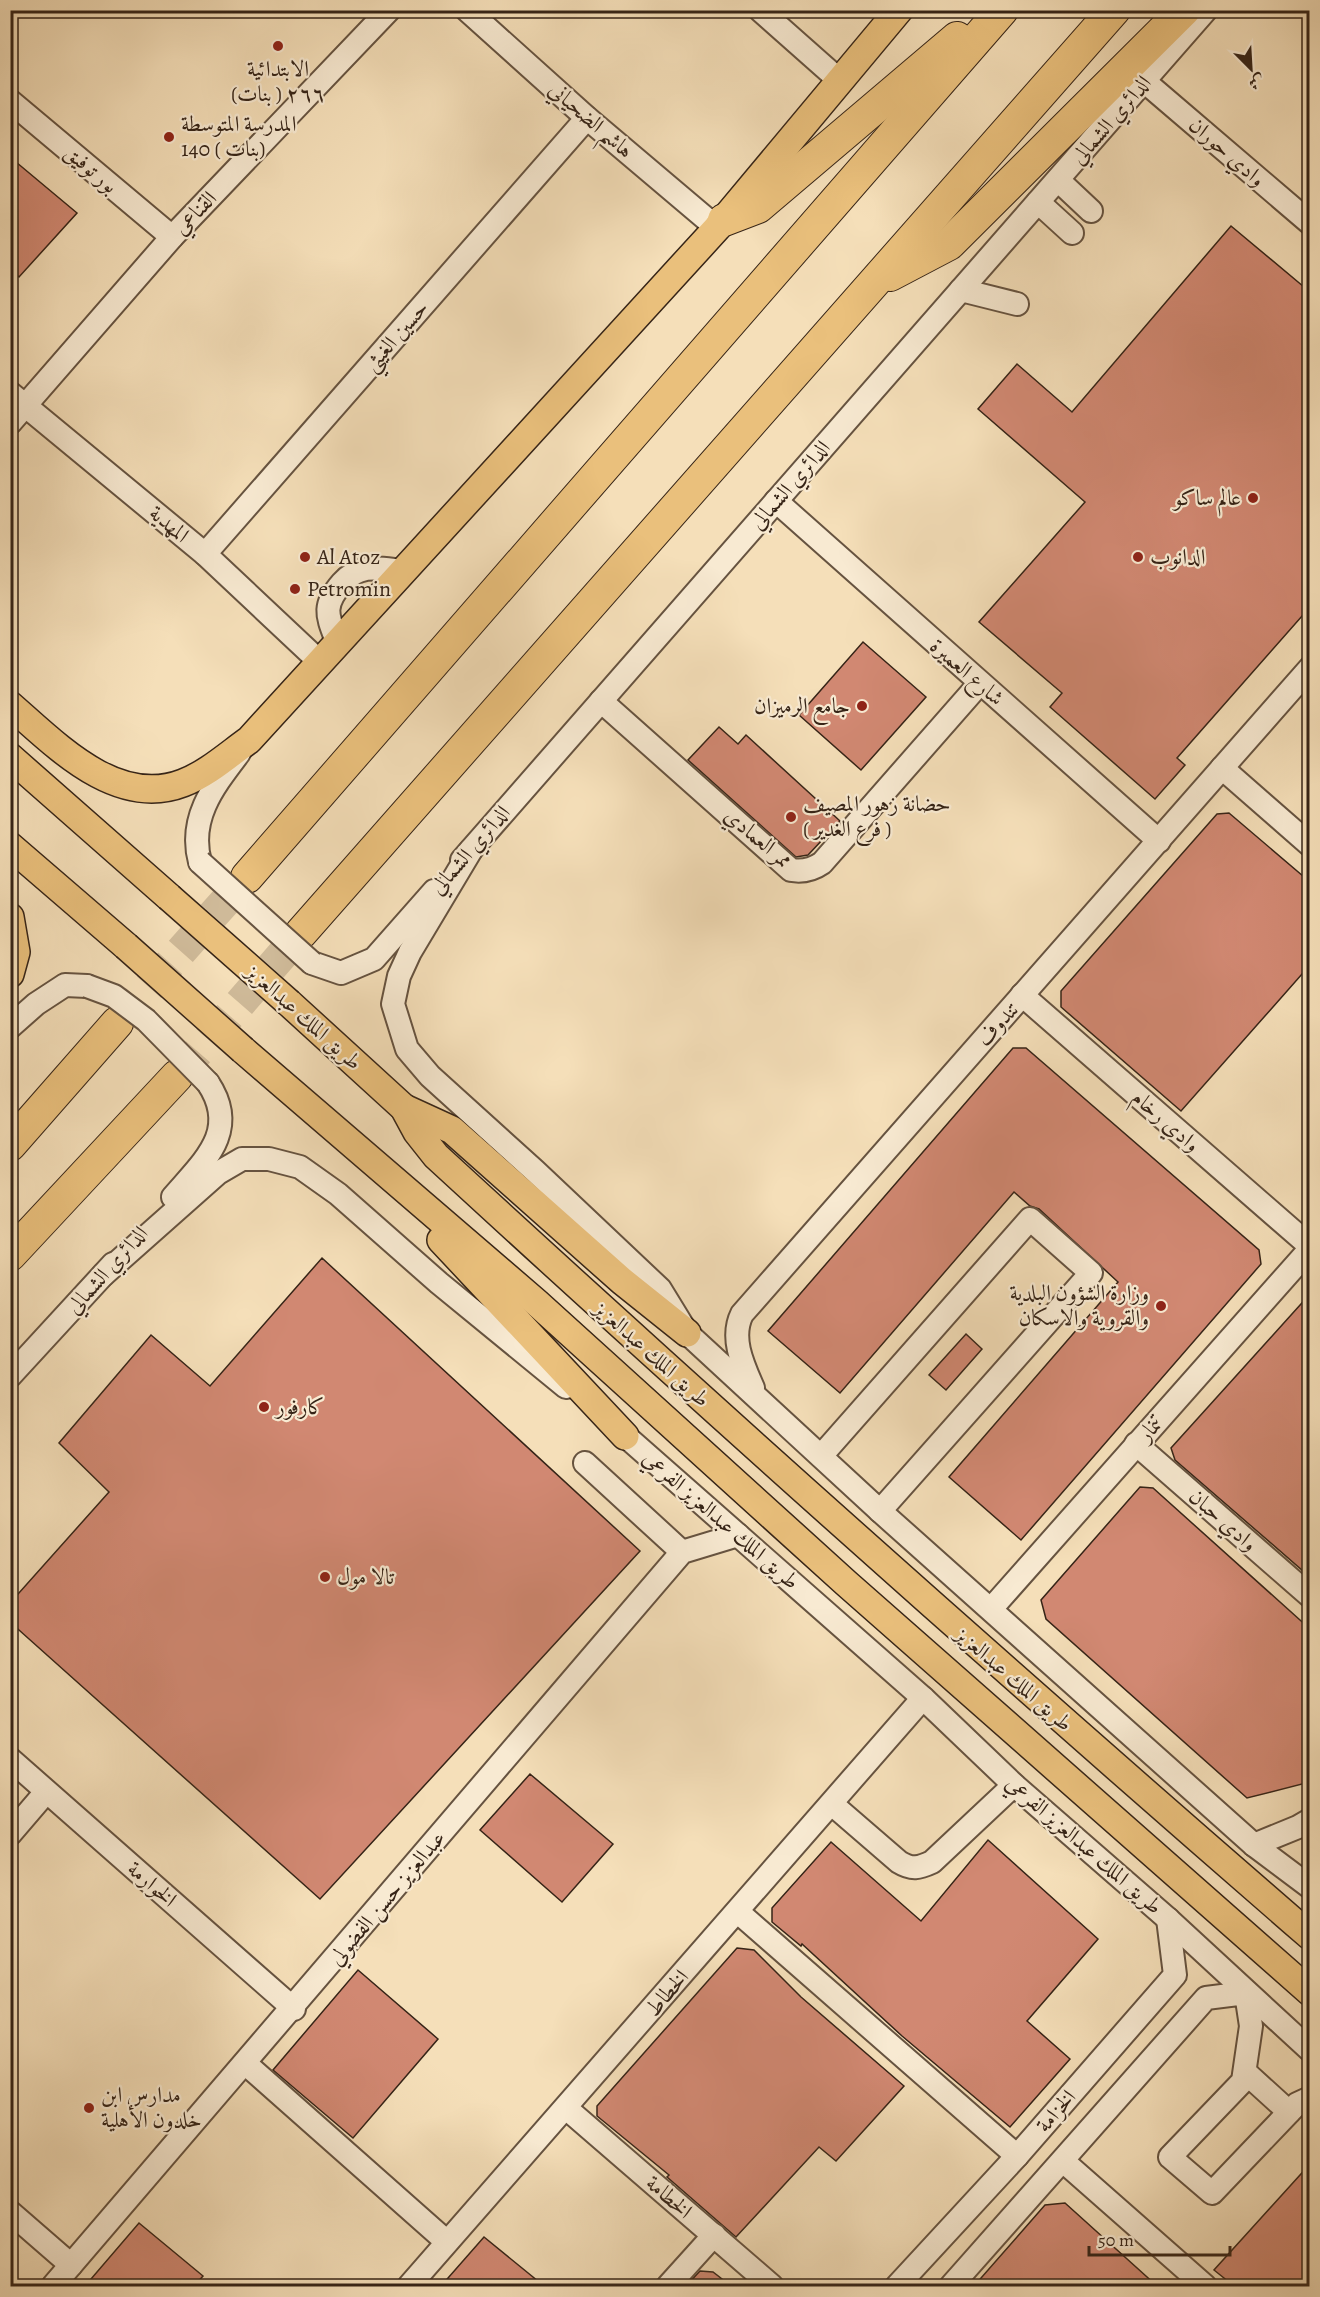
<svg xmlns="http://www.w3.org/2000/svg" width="1320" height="2297" font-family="Alegreya,Amiri,serif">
<rect width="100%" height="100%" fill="#f5dfb9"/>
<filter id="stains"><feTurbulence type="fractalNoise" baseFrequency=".00333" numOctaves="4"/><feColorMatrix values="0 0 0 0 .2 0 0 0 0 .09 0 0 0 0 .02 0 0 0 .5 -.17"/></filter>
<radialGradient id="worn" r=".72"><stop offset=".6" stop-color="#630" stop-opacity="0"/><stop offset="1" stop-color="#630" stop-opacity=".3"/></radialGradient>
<g fill="#d18872" stroke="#362417" stroke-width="1.5">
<polygon points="10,157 77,213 19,277 10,269"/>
<polygon points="1231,226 1310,292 1310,607 1177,758 1185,765 1155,799 1050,707 1062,693 979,622 1085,502 978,409 1017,364 1072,412"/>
<polygon points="863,642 926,697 861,770 799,715"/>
<polygon points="719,727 738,744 746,735 840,821 808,855 796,857 688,760"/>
<polygon points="1229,813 1310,882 1310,965 1181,1111 1061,1007 1061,991 1217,814"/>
<polygon points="1013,1048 1026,1048 1259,1250 1261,1264 1021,1540 949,1477 1118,1282 1039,1209 1030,1206 1014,1192 840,1393 768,1331"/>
<polygon points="322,1258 640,1551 320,1899 10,1622 10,1603 109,1492 59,1443 151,1335 210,1386"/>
<polygon points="1310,1294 1310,1577 1175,1460 1171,1448"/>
<polygon points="966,1334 982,1349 946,1390 929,1375"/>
<polygon points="1140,1487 1153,1488 1310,1629 1310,1782 1247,1798 1046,1619 1041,1600"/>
<polygon points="530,1774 613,1844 562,1902 480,1830"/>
<polygon points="988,1840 1098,1939 1027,2021 1070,2059 1010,2127 902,2036 802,1944 801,1946 772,1922 772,1908 831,1842 921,1921"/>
<polygon points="737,1948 754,1950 801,1997 904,2086 836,2161 819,2147 736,2237 667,2177 669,2175 597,2116 597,2106"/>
<polygon points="358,1970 438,2039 353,2138 273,2070"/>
<polygon points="1310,2164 1310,2286 1234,2286 1214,2270"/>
<polygon points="1065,2203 1157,2286 974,2286 1045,2205"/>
<polygon points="139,2223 203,2276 194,2286 85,2286"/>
<polygon points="484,2237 544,2286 441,2286"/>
<polygon points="700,2271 713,2272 731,2286 686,2286"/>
</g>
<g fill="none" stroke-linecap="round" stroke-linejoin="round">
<g stroke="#cfba99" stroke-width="32" stroke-dasharray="32 16" stroke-linecap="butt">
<polyline points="117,1023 247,877"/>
<polyline points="177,1076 301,933"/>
</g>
<defs>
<g id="minor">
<polyline points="467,10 587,118 717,228"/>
<polyline points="760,10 839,80"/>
<polyline points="1144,81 1310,223"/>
<polyline points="10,101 172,237"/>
<polyline points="1058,180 1091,211"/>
<polyline points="1038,202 1072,233"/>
<polyline points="961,290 1017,304"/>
<polyline points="10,393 205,554 321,663"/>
<polyline points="10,423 172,237 389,10"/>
<polyline points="776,501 1159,841"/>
<polyline points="205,554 587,118"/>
<path d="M338,644C328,617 321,607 342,583C348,576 356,571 366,569C378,567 392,570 405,571"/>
<path d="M601,701L791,870C803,872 812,870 822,863L980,683"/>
<polyline points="1222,768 1310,845"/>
<polyline points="471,850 410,952 399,976 393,1004 407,1049 430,1076 535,1171 660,1289 687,1333 880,1511 1254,1845 1310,1887"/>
<polyline points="462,860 1206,10"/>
<path d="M200,862C188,818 214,786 239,753"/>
<polyline points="312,963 341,973 374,959 434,891"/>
<polyline points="1022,995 1310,1246"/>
<polyline points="10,1027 36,1004 65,985 87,986"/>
<path d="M173,1197C204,1161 240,1131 208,1083"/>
<polyline points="103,1275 218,1173 242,1159 269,1159 300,1167 338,1194 439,1283 566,1387"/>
<polyline points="10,1376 113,1264"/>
<path d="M753,1388C743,1365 730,1338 742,1314L1310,668"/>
<polyline points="613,1425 923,1698 1014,1785 1168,1919 1310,2050"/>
<polyline points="1136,1444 1310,1596"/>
<polyline points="821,1456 1030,1219 1091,1273 880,1511"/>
<polyline points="585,1463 682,1552"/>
<polyline points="991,1609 1310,1249"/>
<polyline points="10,1759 294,2009"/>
<path d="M833,1805L899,1862C912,1870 919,1868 932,1862L1014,1785"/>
<polyline points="10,1834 46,1792"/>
<polyline points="1254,1845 1298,1827 1310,1820"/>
<polyline points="738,1912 1017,2156"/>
<polyline points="246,2064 447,2242"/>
<polyline points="1245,2072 1289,2112"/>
<polyline points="566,2108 772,2286"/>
<polyline points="1063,2161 1205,2286"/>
<polyline points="10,2212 71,2265"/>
<polyline points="53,2286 682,1552 738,1535"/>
<polyline points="409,2286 923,1698"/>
<polyline points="668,2286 714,2235"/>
<polyline points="897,2286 1017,2156 1175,1975 1168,1919"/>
<polyline points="951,2286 1206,1998 1246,1993 1251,2026 1243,2081 1170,2157 1212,2193 1297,2104 1310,2098"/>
</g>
<g id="major">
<path d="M10,705C55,744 116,809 183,783C207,774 228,755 249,740L717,228L899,10"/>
<polyline points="10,757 169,897"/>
<polyline points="10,846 126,946"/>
<polyline points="10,917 16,952 10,974"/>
<path d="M289,1003L404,1108L417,1132L436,1156C723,1420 1015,1680 1310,1936"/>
<polyline points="243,1050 537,1303 846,1583 1310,1992"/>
<polyline points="404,1108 452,1130 622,1281 687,1333"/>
<polyline points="441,1240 625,1436"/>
</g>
<g id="highway">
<polyline points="724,220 758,207 957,38"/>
<polyline points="890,275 949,244 1184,10"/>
<polyline points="247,877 1002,10"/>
<polyline points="301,933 1114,10"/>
<polyline points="10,1145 117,1023"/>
<polyline points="10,1255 177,1076"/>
</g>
</defs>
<use href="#minor" stroke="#665340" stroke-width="26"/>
<use href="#major" stroke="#362417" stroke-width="30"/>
<use href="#highway" stroke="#362417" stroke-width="34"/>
<use href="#minor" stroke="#f8ead2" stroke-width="22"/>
<use href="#major" stroke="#eac07c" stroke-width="27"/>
<use href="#highway" stroke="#eac07c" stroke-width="32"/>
<defs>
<g id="minor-bridge">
<polyline points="200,862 312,963"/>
<polyline points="87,986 114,996 146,1020 208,1083"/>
</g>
<g id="major-bridge">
<polyline points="169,897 289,1003"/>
<polyline points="126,946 243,1050"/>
</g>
</defs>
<use href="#minor-bridge" stroke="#665340" stroke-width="26" stroke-linecap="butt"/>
<use href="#major-bridge" stroke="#362417" stroke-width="30" stroke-linecap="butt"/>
<use href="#minor-bridge" stroke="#f8ead2" stroke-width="22"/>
<use href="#major-bridge" stroke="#eac07c" stroke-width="27"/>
</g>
<g fill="#8f2418" stroke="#f8ead2" stroke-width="2">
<circle cx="278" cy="46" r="6"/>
<circle cx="169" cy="137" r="6"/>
<circle cx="1253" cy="498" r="6"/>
<circle cx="305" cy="557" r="6"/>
<circle cx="1138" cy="557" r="6"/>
<circle cx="295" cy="589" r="6"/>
<circle cx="862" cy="706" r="6"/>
<circle cx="791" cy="817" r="6"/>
<circle cx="1161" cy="1306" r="6"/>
<circle cx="264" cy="1407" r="6"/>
<circle cx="325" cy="1577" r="6"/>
<circle cx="89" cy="2108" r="6"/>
</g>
<g text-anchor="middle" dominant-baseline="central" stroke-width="4.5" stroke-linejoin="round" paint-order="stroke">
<g font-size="22" fill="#362417" stroke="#f8ead2" text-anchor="start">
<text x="278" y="69" text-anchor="middle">الابتدائية<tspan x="278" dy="25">٢٦٦ ( بنات)</tspan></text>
<text x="181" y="124">المدرسة المتوسطة<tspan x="181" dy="25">140 ( بنات)</tspan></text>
<text x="1241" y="498" text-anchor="end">عالم ساكو</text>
<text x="317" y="557">Al Atoz</text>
<text x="1150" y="557">الدانوب</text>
<text x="307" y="589">Petromin</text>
<text x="850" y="706" text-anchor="end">جامع الرميزان</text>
<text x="803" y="804">حضانة زهور المصيف<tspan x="803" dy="25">( فرع الغدير )</tspan></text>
<text x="1149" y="1293" text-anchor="end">وزارة الشؤون البلدية<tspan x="1149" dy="25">والقروية والاسكان</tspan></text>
<text x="276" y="1407">كارفور</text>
<text x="337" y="1577">تالا مول</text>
<text x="101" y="2095">مدارس ابن<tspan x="101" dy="25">خلدون الأهلية</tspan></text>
</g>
<g font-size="22" fill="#362417" stroke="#f8ead2">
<text transform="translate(591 120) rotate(41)">هاشم الضحياني</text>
<text transform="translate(1111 120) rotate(-49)">الدائري الشمالي</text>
<text transform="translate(1227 152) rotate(41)">وادي حوران</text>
<text transform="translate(91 169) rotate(40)">بور توفيق</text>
<text transform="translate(195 213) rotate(-46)">القناعي</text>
<text transform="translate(396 336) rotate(-49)">حسين الغيثي</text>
<text transform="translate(790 485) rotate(-49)">الدائري الشمالي</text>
<text transform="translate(169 524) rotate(40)">المهدية</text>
<text transform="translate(967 672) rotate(41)">شارع العميرة</text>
<text transform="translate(758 838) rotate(40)">ممر العمادي</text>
<text transform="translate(470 850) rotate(-49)">الدائري الشمالي</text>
<text transform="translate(304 1017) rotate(42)">طريق الملك عبدالعزيز</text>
<text transform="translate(998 1024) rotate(-49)">تندوف</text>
<text transform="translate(1166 1121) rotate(41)">وادي رخام</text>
<text transform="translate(107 1270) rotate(-48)">الدائري الشمالي</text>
<text transform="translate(652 1354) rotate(42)">طريق الملك عبدالعزيز</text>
<text transform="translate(1150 1429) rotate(-48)">تنمار</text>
<text transform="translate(721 1520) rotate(41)">طريق الملك عبدالعزيز الفرعي</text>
<text transform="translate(1223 1520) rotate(41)">وادي حبان</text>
<text transform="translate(1014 1679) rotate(41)">طريق الملك عبدالعزيز</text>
<text transform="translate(1084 1845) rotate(41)">طريق الملك عبدالعزيز الفرعي</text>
<text transform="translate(152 1884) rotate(41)">الخوارمة</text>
<text transform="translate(387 1898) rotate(-50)">عبدالعزيز حسن الفضولي</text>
<text transform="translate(667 1993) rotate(-49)">الخطاط</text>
<text transform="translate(1056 2111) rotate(-49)">الخزامة</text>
<text transform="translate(669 2197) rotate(41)">الخطامة</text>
</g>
</g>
<rect width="1320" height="2297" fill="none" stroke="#f5dfb9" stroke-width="36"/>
<rect x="12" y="12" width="1296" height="2273" fill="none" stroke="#362417" stroke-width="3"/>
<rect x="18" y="18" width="1284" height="2261" fill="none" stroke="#362417" stroke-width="1.5"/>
<g transform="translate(1251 69) rotate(156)" stroke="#f8ead2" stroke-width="4.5" paint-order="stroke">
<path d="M0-4.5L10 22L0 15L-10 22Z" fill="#362417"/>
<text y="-9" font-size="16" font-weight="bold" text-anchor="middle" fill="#362417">ش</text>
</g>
<path d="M1089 2246v9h141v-9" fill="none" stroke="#362417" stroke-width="3"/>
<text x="1098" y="2246" font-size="18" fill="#362417" stroke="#f8ead2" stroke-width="4.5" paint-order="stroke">50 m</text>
<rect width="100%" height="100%" filter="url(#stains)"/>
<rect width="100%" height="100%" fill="url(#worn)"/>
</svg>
